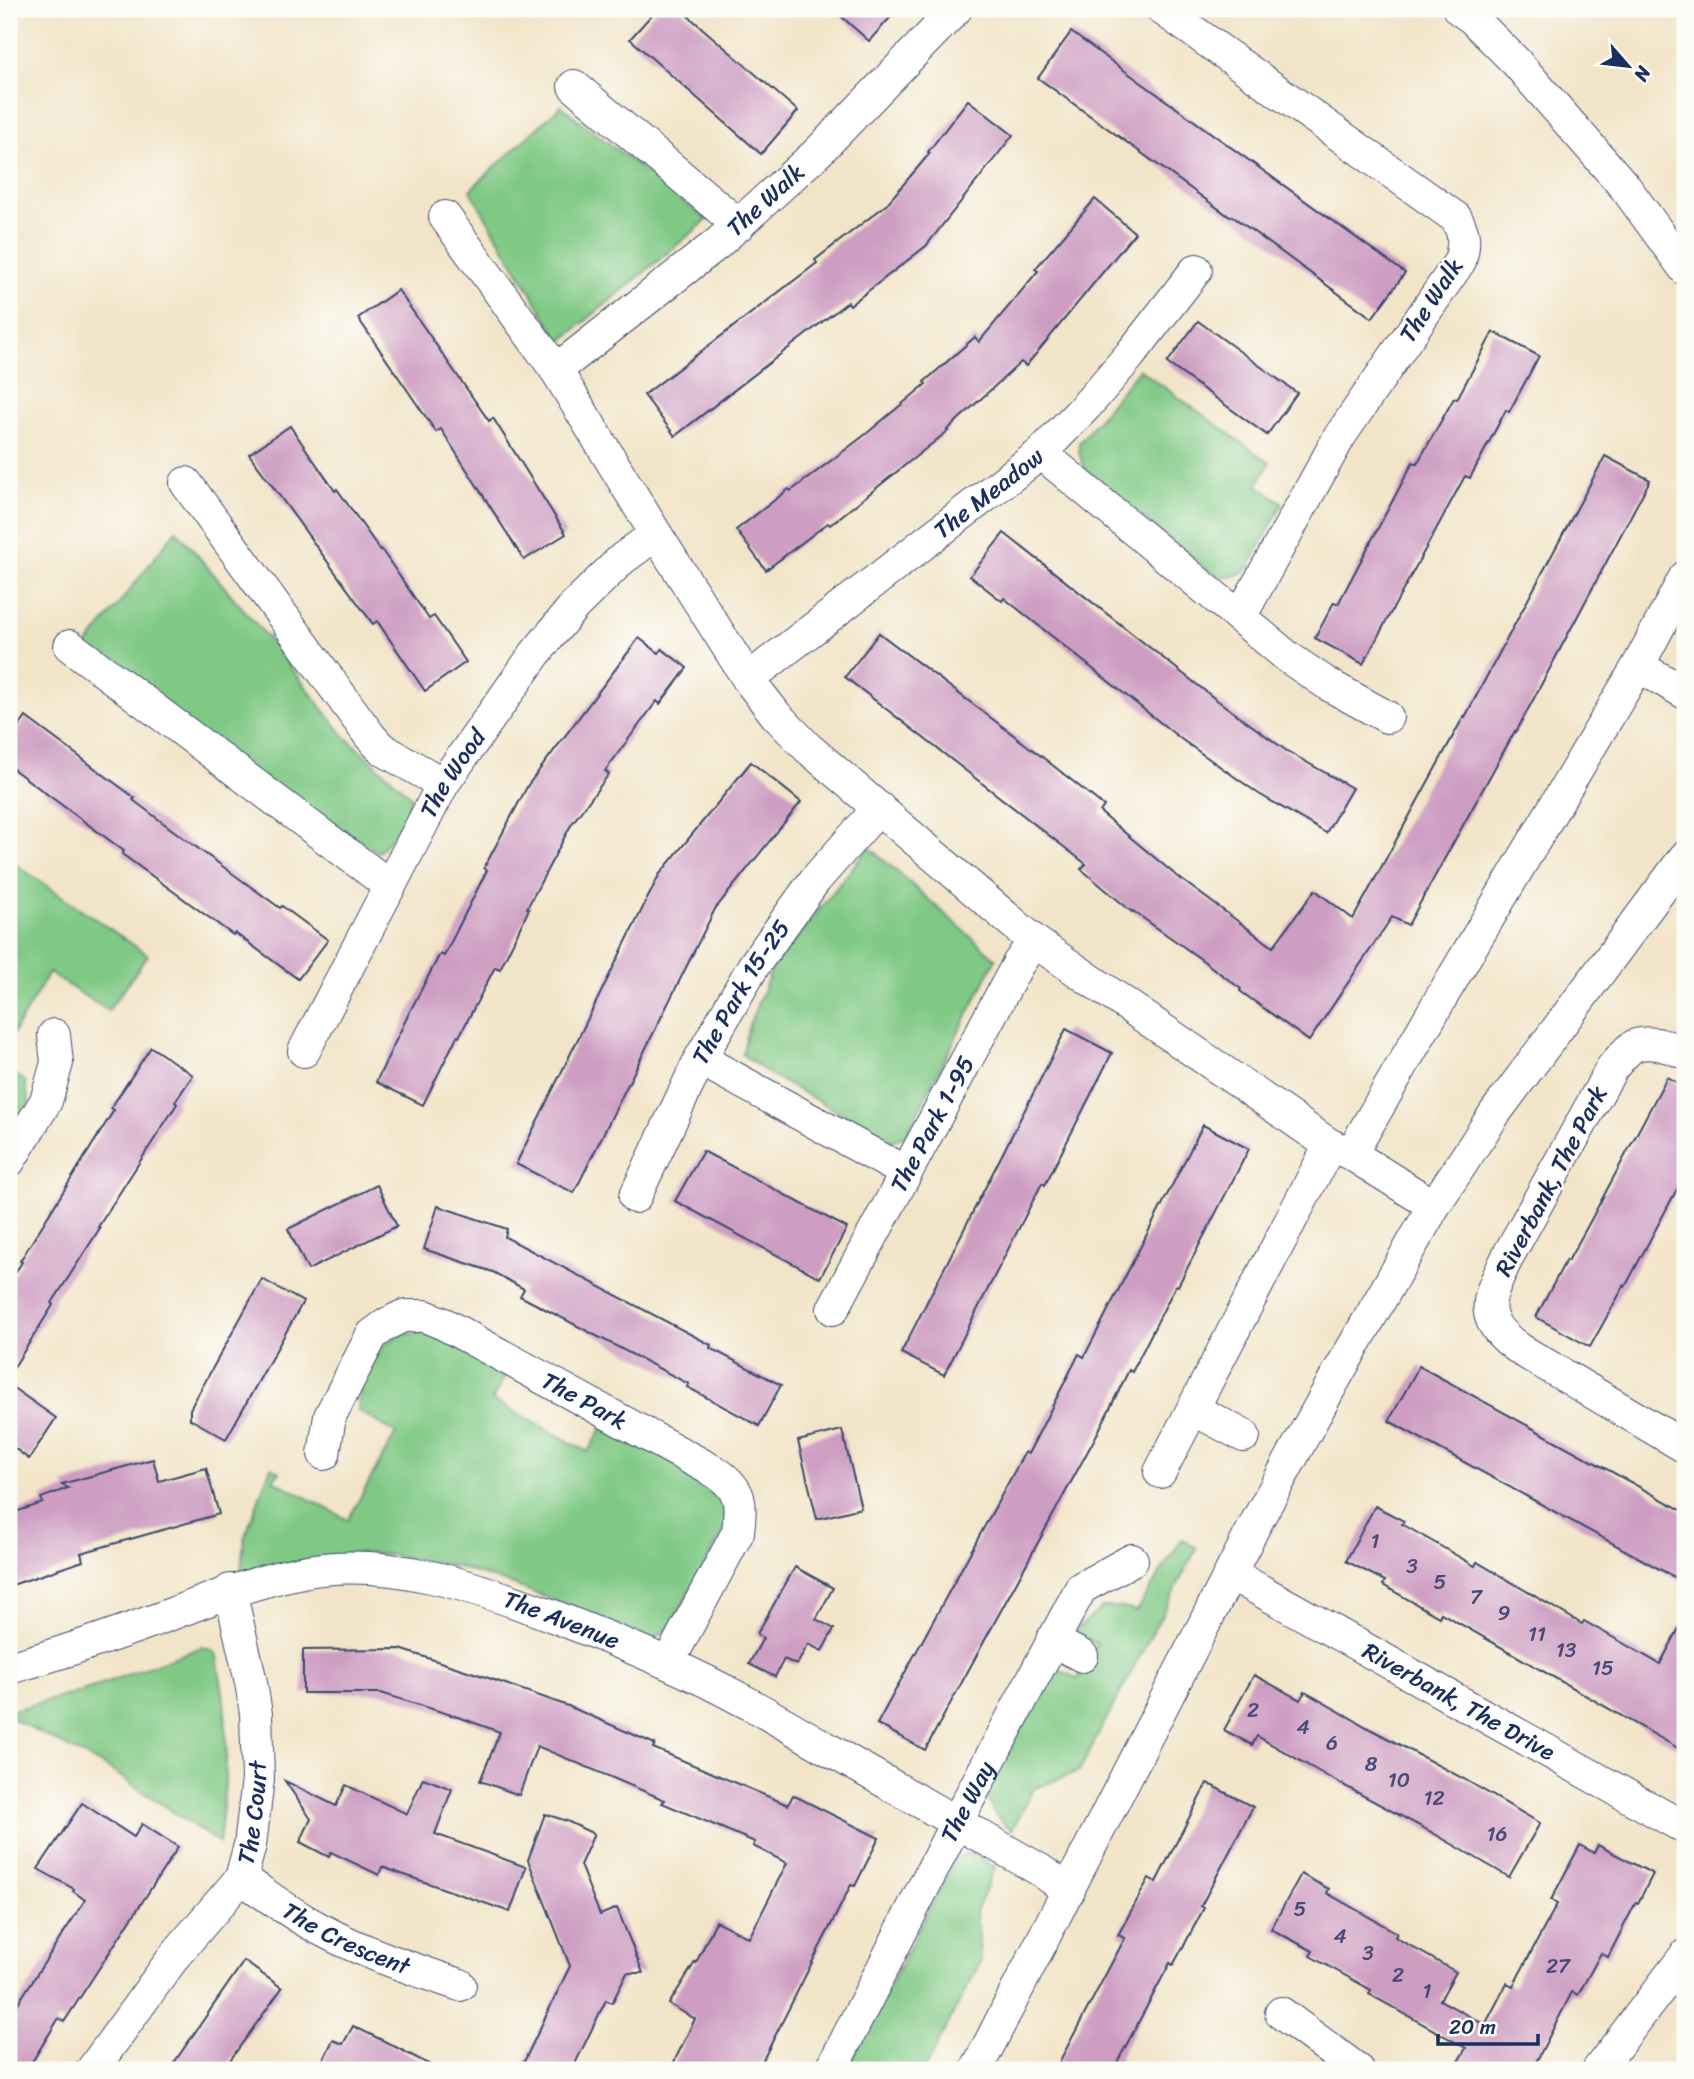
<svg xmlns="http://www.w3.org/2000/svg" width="1694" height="2079" font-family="Sriracha,sans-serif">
<rect width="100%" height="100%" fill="#fdfcf7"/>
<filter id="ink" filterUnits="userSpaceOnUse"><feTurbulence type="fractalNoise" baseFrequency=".0143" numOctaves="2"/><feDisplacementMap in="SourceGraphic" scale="14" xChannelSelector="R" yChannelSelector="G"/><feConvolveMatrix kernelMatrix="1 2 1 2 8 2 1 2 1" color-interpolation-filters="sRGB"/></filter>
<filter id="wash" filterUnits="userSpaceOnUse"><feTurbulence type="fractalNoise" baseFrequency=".00686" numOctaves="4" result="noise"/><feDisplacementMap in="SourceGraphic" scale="28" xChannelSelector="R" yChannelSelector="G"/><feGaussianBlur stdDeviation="1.57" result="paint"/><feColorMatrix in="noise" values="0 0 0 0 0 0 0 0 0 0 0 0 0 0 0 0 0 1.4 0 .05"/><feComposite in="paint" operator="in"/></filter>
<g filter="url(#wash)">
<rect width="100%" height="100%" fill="#f2e4c8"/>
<g fill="#80c985" stroke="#4e7c72" stroke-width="2">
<polygon points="561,106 707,220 560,342 470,190"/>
<path d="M1139,369L1270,463L1257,485L1283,503L1248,568C1234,580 1221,579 1206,569L1088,473C1082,463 1078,455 1079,443Z"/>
<polygon points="176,530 271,642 344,736 411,796 404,821 379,852 273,788 85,648"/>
<polygon points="869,847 996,959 906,1135 892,1141 772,1076 742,1054 749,1025 772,969"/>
<polygon points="9,860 148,955 108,1011 49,973 9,1040"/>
<polygon points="9,1070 25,1081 29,1103 23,1118 9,1109"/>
<path d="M420,1333L450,1343L507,1373L492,1400L588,1452L603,1426L712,1484L724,1502L725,1529L671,1625L660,1635L651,1638L514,1585L458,1567L386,1554L353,1553L241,1572L244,1539L271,1467L279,1472L273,1480L348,1520L396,1433L358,1411C358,1384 374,1343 403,1334C409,1333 415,1334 420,1333Z"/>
<path d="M1182,1539L1197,1548L1079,1771L1033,1789L1012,1830C997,1819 990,1810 986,1792L1053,1667L1078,1679L1097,1644L1073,1632L1103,1607H1120L1136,1611Z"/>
<path d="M202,1647C207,1648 213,1649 216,1654C219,1661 219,1673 221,1681C231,1736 225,1788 219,1843L108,1768L9,1717V1711L80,1692Z"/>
<polygon points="969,1853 977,1856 995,1867 976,1912 981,1961 924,2070 846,2070 951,1867 959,1857"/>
</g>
<g id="blocks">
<g fill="#ce9ec2">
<polygon points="657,9 680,9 798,111 761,154 630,39"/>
<polygon points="833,9 898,9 869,41"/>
<polygon points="1071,32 1405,273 1372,318 1232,216 1230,217 1038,78"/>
<polygon points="968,100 1013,135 926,246 850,305 848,302 675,436 644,395 817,263 815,260 886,205 930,153 928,152"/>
<polygon points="1095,199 1135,233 1026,366 1021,362 947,430 948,431 830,525 828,523 766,570 736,530 789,489 791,491 866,434 926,384 924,382 975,337 979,342 1038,271 1035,269"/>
<polygon points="398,290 489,421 493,418 566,534 524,560 441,429 436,432 358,318"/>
<polygon points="1198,321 1297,393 1267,435 1167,363"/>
<polygon points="1493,332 1539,356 1509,412 1506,410 1470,478 1465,476 1363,664 1315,638 1334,602 1338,604 1413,462 1417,464 1454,398 1457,399"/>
<polygon points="290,426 335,491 337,489 380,550 381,549 429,619 434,616 466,662 425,691 377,621 373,624 249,454"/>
<polygon points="1605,456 1650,480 1516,732 1515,731 1408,925 1392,917 1309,1041 1240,991 1241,989 1198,957 1133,911 1132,912 1081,869 1086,864 845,677 879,633 1041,756 1104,806 1100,812 1178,877 1273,947 1315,890 1353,919 1464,716 1465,717"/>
<polygon points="1004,533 1214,698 1287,751 1352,788 1326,833 1259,794 1181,739 1004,598 1002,601 970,576"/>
<polygon points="639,638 659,653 662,649 687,668 660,704 657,701 630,737 605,771 609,774 571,825 527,908 529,909 500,969 495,967 459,1037 457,1036 423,1105 376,1082 410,1011 440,954 444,956 487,870 484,868 528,785"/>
<polygon points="26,717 135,798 133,800 174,831 280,908 282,906 328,940 298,979 235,933 233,935 122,854 124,851 9,766 9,741"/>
<polygon points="751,762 801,802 715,909 574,1193 516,1164 659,875"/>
<polygon points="1066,1029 1112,1053 1045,1185 1042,1183 944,1375 901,1353"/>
<polygon points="151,1047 193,1075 175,1102 177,1104 126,1183 98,1227 100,1228 52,1303 53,1305 9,1375 9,1283 22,1262 20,1261 114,1110 111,1108"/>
<polygon points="1667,1077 1685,1087 1685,1174 1625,1287 1624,1286 1590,1347 1536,1317 1566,1260 1568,1261 1586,1229"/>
<polygon points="1203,1125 1249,1149 1178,1286 1176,1285 1132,1372 1129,1370 1095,1438 925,1750 877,1724 1025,1452 1028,1454 1079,1354 1084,1357"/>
<polygon points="703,1151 847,1228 820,1278 675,1201"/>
<polygon points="377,1185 397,1226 308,1270 288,1229"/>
<polygon points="438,1206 507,1229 505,1237 711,1345 710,1348 781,1385 759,1426 687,1387 689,1384 520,1296 524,1289 493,1272 424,1249"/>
<polygon points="262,1279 303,1302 226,1439 190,1419 190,1409"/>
<polygon points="1419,1366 1685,1512 1685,1583 1389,1421"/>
<polygon points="9,1385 56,1418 29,1459 9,1444"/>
<polygon points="842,1430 861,1508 817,1519 798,1441"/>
<polygon points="153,1459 159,1481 206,1468 219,1514 81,1553 83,1561 9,1586 9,1514 43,1503 41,1498 68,1488 62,1484"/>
<polygon points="1375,1506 1404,1521 1402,1524 1442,1547 1475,1566 1477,1562 1582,1624 1584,1621 1660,1664 1685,1617 1685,1752 1441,1613 1439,1617 1383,1585 1385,1581 1346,1561"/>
<polygon points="795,1567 833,1588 816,1619 834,1629 822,1651 808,1644 797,1665 784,1659 775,1677 749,1664 763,1638 757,1634"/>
<polygon points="400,1649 480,1675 568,1706 655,1744 653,1748 788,1805 793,1795 879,1838 855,1886 851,1885 758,2070 670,2070 695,2019 669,2004 695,1962 696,1963 716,1921 749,1938 787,1863 753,1846 755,1842 662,1803 665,1800 537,1746 519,1795 480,1781 500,1732 464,1719 381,1693 303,1693 303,1650"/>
<polygon points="1254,1675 1300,1700 1305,1692 1372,1730 1464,1779 1540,1823 1509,1877 1433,1833 1330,1778 1257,1736 1252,1745 1224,1730"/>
<polygon points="423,1778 452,1789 435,1834 526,1867 510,1912 382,1867 379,1875 331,1852 329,1857 300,1842 311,1819 285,1781 336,1806 346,1785 407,1814"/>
<polygon points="1207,1783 1253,1807 1201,1906 1204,1908 1189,1936 1173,1965 1170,1963 1113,2070 1055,2070 1125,1938 1118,1935 1149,1878 1156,1882"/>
<polygon points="82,1803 134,1837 142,1824 178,1847 64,2022 59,2018 27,2070 9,2070 9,2017 85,1900 73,1891 74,1889 38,1869"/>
<polygon points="545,1814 567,1821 594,1834 580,1865 600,1915 617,1908 643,1973 627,1973 612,2003 606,2000 572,2070 520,2070 570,1966 528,1860"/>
<polygon points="1580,1845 1594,1853 1598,1845 1653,1874 1638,1903 1636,1902 1608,1957 1601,1953 1578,1995 1572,1992 1532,2070 1453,2070 1466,2048 1369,1994 1371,1990 1310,1956 1313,1951 1271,1929 1301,1874 1329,1889 1327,1893 1397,1933 1395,1937 1456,1972 1440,2000 1485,2025 1507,1983 1513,1986 1557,1904 1551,1900"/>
<polygon points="244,1961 282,1988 223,2070 169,2070"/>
<polygon points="353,2026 388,2043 440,2070 329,2070 331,2067 322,2062 333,2040 343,2044"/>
</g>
</g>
</g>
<g filter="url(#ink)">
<use href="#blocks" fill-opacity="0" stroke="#3b4a6e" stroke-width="2"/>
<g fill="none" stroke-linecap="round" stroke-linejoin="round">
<defs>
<g id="street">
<path d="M1162,9L1456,218C1465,234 1465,243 1460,261L1340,436L1240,617"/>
<polyline points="1459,9 1473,19 1517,63 1625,187 1685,269"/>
<polyline points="574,86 739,225"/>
<polyline points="445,217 556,370 656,534 748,679 776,715 808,748 1034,941 1330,1145 1351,1154 1434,1206"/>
<path id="s1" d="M556,370L717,244L818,152L956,9"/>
<polyline points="1041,453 1289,658 1329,685 1387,717"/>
<polyline points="186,483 370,736 382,749 443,784"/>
<polyline points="70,646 390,886"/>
<polyline points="1638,666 1685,693"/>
<path id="s2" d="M748,679L1041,453L1086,406L1130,355L1196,270"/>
<path id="s3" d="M304,1051L443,784L535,654L575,605L622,559L656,534"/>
<path d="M1685,1053C1672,1047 1651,1040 1636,1045C1628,1048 1618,1061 1612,1068L1509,1254C1488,1299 1474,1317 1521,1350L1685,1447"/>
<polyline points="700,1059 905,1172"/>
<polyline points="1351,1154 1441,998 1638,666 1685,577"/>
<polyline points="9,1161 46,1101 57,1063 54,1035"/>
<path id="s4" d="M635,1197L700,1059L754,965L815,880L879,808"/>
<path id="s5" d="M833,1309L1018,964L1034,941"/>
<polyline points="1193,1409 1244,1436"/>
<path id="s6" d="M324,1454L330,1416L372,1335L387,1324L403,1316H425L444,1324L717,1473C743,1491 741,1504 738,1532L668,1663"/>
<polyline points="1160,1472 1330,1145"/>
<path id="s7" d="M1231,1574L1685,1828"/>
<polyline points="1052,1640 1082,1656"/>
<path id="s8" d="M9,1668C59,1654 109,1637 158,1619C206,1601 251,1582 302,1572C388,1556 474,1586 553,1616C591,1631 630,1646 667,1663C729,1690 787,1725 845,1759C910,1796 975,1833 1040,1870L1069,1891"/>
<path id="s9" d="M241,1878C262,1892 282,1907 304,1920C352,1949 407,1967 460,1985"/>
<polyline points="1281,2013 1358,2070"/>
<path id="s10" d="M92,2070L176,1954L241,1878L250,1845L258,1779L256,1714L251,1682L230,1590"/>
<path id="s11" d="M831,2070L956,1823L1081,1588L1132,1560"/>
<polyline points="976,2070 1258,1519 1333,1382 1434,1206 1495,1113 1685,857"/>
<polyline points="1598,2070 1685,1956"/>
</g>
</defs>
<use href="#street" stroke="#3b4a6e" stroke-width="34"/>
<use href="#street" stroke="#fff" stroke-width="32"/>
</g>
</g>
<g text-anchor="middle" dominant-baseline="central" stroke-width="5" stroke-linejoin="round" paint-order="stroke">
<g font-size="21" fill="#484b77">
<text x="1375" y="1541">1</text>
<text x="1412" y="1566">3</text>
<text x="1440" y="1582">5</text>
<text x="1476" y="1597">7</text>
<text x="1504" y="1613">9</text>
<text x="1537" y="1634">11</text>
<text x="1566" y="1650">13</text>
<text x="1603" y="1668">15</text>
<text x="1253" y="1710">2</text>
<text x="1303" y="1727">4</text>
<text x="1332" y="1743">6</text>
<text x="1371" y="1764">8</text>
<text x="1399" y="1780">10</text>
<text x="1434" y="1798">12</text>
<text x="1497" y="1834">16</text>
<text x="1300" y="1909">5</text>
<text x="1340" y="1936">4</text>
<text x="1368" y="1953">3</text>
<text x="1558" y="1966">27</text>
<text x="1398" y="1975">2</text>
<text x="1427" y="1991">1</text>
</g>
<g font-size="24" fill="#1b2f5e" stroke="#fdfcf7">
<text stroke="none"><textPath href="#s1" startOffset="270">The Walk</textPath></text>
<text transform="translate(1431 300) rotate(-57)">The Walk</text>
<text stroke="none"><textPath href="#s2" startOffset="304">The Meadow</textPath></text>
<text stroke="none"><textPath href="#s3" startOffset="315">The Wood</textPath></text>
<text stroke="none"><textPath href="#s4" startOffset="231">The Park 15-25</textPath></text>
<text stroke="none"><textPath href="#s5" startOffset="210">The Park 1-95</textPath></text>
<text transform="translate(1551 1181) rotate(-62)">Riverbank, The Park</text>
<text stroke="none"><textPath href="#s6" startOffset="369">The Park</textPath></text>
<text stroke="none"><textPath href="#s8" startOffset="576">The Avenue</textPath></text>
<text stroke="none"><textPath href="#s7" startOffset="261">Riverbank, The Drive</textPath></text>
<text stroke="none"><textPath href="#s11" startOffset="301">The Way</textPath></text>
<text stroke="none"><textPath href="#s10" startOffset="310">The Court</textPath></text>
<text stroke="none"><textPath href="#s9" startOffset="122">The Crescent</textPath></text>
</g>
</g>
<rect width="1694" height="2079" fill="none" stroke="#fdfcf7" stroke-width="35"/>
<g transform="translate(1628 66) rotate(118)" stroke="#fdfcf7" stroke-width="5" paint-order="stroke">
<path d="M0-5L12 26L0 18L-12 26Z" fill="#1b2f5e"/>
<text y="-10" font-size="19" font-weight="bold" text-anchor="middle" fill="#1b2f5e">N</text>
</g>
<path d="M1438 2034v10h100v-10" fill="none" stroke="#1b2f5e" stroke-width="3.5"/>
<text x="1449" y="2034" font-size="21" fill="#1b2f5e" stroke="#fdfcf7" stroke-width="5" paint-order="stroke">20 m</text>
</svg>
